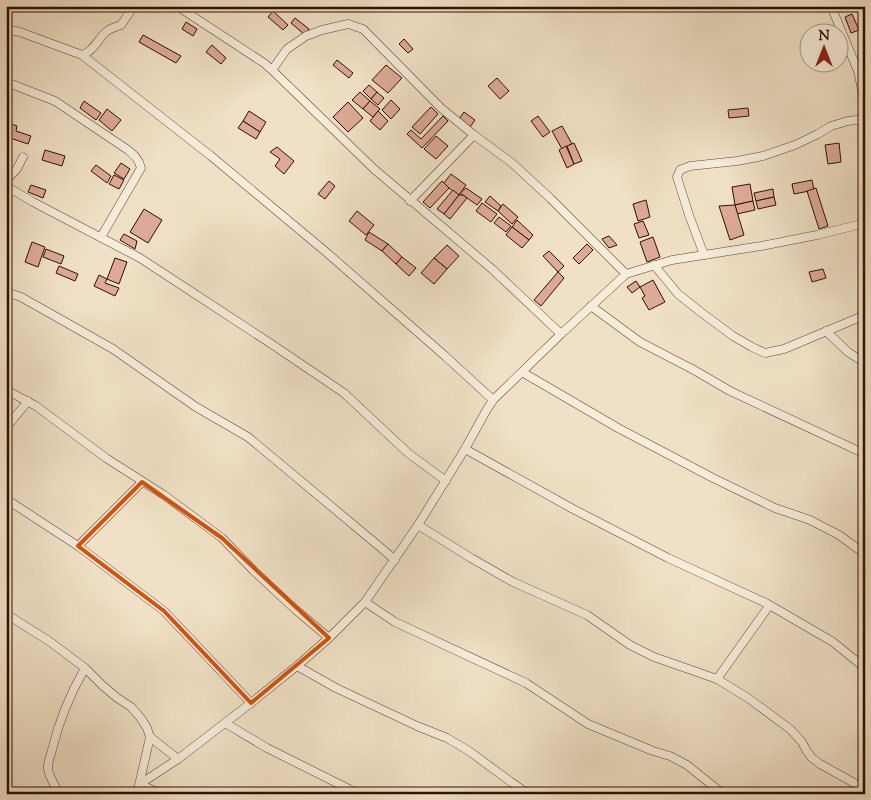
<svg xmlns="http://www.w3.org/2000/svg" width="871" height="800" font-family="'Sorts Mill Goudy',serif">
<rect width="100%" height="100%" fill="#f0e1c6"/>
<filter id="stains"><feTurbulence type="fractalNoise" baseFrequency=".004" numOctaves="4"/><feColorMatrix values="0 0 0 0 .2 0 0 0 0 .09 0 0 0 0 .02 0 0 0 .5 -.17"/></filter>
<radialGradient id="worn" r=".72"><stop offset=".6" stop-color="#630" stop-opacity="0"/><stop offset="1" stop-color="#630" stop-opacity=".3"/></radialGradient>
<g fill="#ddaa97" stroke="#2e0f01">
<polygon points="273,11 288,25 283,30 268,17"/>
<polygon points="852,14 859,30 851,33 845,17"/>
<polygon points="295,18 309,29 305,35 291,23"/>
<polygon points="186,22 197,29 193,36 182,29"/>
<polygon points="143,35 181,56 176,63 139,42"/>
<polygon points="404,39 413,49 408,53 399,44"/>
<polygon points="212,45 226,58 221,64 206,52"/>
<polygon points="337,60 353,73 349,78 333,65"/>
<polygon points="386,65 402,78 388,93 372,80"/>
<polygon points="497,78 509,91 500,99 488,86"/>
<polygon points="369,85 377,92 371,99 363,91"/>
<polygon points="360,92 370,101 363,109 352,100"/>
<polygon points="377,92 384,98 378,105 371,99"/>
<polygon points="391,100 400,109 391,119 382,110"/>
<polygon points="84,101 101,113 96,120 80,108"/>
<polygon points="370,101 380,109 373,117 363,109"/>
<polygon points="348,102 363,118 348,132 333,117"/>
<polygon points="431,107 438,114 420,134 412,127"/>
<polygon points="748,108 749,116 729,118 728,110"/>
<polygon points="107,109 121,120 112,131 99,120"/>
<polygon points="249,111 266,122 260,132 243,121"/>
<polygon points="378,111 388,121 380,130 370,121"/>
<polygon points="464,112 475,120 470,127 459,119"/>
<polygon points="443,116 448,121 422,148 407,134 411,130 421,139"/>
<polygon points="538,116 550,132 543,137 531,121"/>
<polygon points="243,121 260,132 256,139 238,128"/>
<polygon points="11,124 17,126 16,131 31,136 28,144 7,137"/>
<polygon points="562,126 572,144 562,149 552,131"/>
<polygon points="436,136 448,146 436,159 424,149"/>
<polygon points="574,143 582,161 574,164 567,146"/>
<polygon points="839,143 841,162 828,164 825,145"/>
<polygon points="566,146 574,164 567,168 559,150"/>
<polygon points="277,147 294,161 284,174 275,166 280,159 270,152"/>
<polygon points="45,150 65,156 62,166 42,160"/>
<polygon points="121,163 130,169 124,179 114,173"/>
<polygon points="96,165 111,176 107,183 91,171"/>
<polygon points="451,174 466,185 459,195 443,184"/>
<polygon points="114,175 124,180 119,189 109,184"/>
<polygon points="812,180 814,190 794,194 792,184"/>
<polygon points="329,181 335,186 325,199 318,194"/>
<polygon points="442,181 449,188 430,208 423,202"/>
<polygon points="750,184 753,201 735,205 732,187"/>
<polygon points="31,185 46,190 43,198 28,192"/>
<polygon points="466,188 482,199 477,205 460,193"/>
<polygon points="816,188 828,226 819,229 807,191"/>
<polygon points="773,189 774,197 756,201 754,193"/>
<polygon points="453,190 459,195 444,214 437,209"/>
<polygon points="459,195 463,195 467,198 450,219 444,214"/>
<polygon points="490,196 501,206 498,211 485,202"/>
<polygon points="774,197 776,205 758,209 756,201"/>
<polygon points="646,200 650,217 638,221 633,204"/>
<polygon points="753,201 755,210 737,214 735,205"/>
<polygon points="482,203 497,214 491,222 476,211"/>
<polygon points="503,204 518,217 512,224 498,211"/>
<polygon points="735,205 744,235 730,240 719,206"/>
<polygon points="144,209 162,220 148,243 130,232"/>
<polygon points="357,211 374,225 366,235 349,221"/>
<polygon points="499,217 511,226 506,232 494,223"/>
<polygon points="517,220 533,235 529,240 512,227"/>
<polygon points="643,221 649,235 639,238 634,224"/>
<polygon points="512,227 529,240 522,248 506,235"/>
<polygon points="369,232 388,244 382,251 365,240"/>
<polygon points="124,234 137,241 135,249 120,240"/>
<polygon points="609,236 617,245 609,248 602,239"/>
<polygon points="653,237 660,257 647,262 640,242"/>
<polygon points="32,242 45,247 38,267 25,262"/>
<polygon points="388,244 402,257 396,264 382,251"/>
<polygon points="587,244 593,250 579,264 573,258"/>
<polygon points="447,245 459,256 447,269 434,258"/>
<polygon points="46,249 64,256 61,264 43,257"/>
<polygon points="549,251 564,266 558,272 543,256"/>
<polygon points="402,257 416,268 409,276 396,264"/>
<polygon points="115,258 127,262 119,284 107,279"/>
<polygon points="434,258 447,269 434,284 421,273"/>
<polygon points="59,266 78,274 75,281 56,273"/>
<polygon points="823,269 826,278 812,282 809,272"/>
<polygon points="558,272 564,278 541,306 534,300"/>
<polygon points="99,275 107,279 105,283 119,288 115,296 94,286"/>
<polygon points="653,280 665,302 649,310 642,298 645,296 640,287"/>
<polygon points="636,281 640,287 632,293 627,287"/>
</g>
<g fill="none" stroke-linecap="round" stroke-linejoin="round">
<defs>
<g id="minor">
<polyline points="177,6 264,63 272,70 374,169 492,269 561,334"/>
<polyline points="831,6 858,71 865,104"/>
<path d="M6,29L20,32L82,55C94,51 97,40 106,32C110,28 115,27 121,25L134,6"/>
<polyline points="82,55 211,156 326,252 444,355 493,400"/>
<polyline points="272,70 287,49 306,36 322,30 348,24 363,29 441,108 474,135 512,163 550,198 626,274"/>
<path d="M6,82L55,101L128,150C134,155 139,159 141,168L101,237"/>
<polyline points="6,180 17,169 23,157"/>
<polyline points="6,186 33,202 140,258 270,343 344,393 408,453 446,481"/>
<polyline points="410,201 474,135"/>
<polyline points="704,255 689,215 677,177 680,170 690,166 737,161 763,156 795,145 818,134 831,126 848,121 865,119"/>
<polyline points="654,265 678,294 702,313 733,336 752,347 765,353 784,349 865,315"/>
<polyline points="6,292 21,297 113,349 196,407 248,437 380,547 395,560"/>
<polyline points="591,306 640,342 694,370 730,391 865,454"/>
<polyline points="826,331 848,352 865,363"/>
<polyline points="522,372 618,428 713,478 775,508 810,520 839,535 865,554"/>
<polyline points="6,390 36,406 106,458 164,495 222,538 254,571 296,610 329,638"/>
<polyline points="6,428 28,401"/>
<polyline points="465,449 573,509 668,558 766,603 833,642 865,668"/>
<polyline points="6,499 78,546 164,611 251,703"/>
<polyline points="418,525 471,558 513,582 587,615 630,645 654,657 717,679 748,698 790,729 802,742 806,750 812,758 820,764 865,789"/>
<polyline points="78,546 142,482"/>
<polyline points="365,602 395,622 526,683 588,724 653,751 670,756 687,765 723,794"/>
<polyline points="6,614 49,641 85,668 102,685 116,697 131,707 140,717 147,728 150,737 137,794"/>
<polyline points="297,666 336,688 417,726 447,738 469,751 511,782 524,791 532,794"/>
<polyline points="717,679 769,606"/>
<polyline points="225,723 267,748 359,794"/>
<polyline points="150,737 178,759"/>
<polyline points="140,784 178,759 251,703 297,666 329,638 365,602 418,525 465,449 486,411 493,400 561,334 626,274 672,260 761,246 817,235 865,223"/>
<polyline points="140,784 161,794"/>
<path d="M59,794C56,787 51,780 49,773C46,765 50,758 52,750C59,721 70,694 85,668"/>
</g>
</defs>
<use href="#minor" stroke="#5e4432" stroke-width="9"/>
<use href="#minor" stroke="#f5ecda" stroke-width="8"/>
</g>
<path fill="none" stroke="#d5520b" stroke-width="4" stroke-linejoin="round" d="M142,482L222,538L329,638L251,703L164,611L78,546Z"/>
<rect width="871" height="800" fill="none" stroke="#f0e1c6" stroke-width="25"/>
<rect x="8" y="8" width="856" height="785" fill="none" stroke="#2e0f01" stroke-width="2.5"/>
<rect x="12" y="12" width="846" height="775" fill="none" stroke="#2e0f01"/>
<g transform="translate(824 48)"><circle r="24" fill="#f5ecda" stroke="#a59483"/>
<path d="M0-4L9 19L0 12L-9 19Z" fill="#8f2418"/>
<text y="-8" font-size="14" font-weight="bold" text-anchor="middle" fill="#2e0f01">N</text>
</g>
<rect width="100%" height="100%" filter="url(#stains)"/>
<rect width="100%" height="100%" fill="url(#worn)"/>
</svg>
